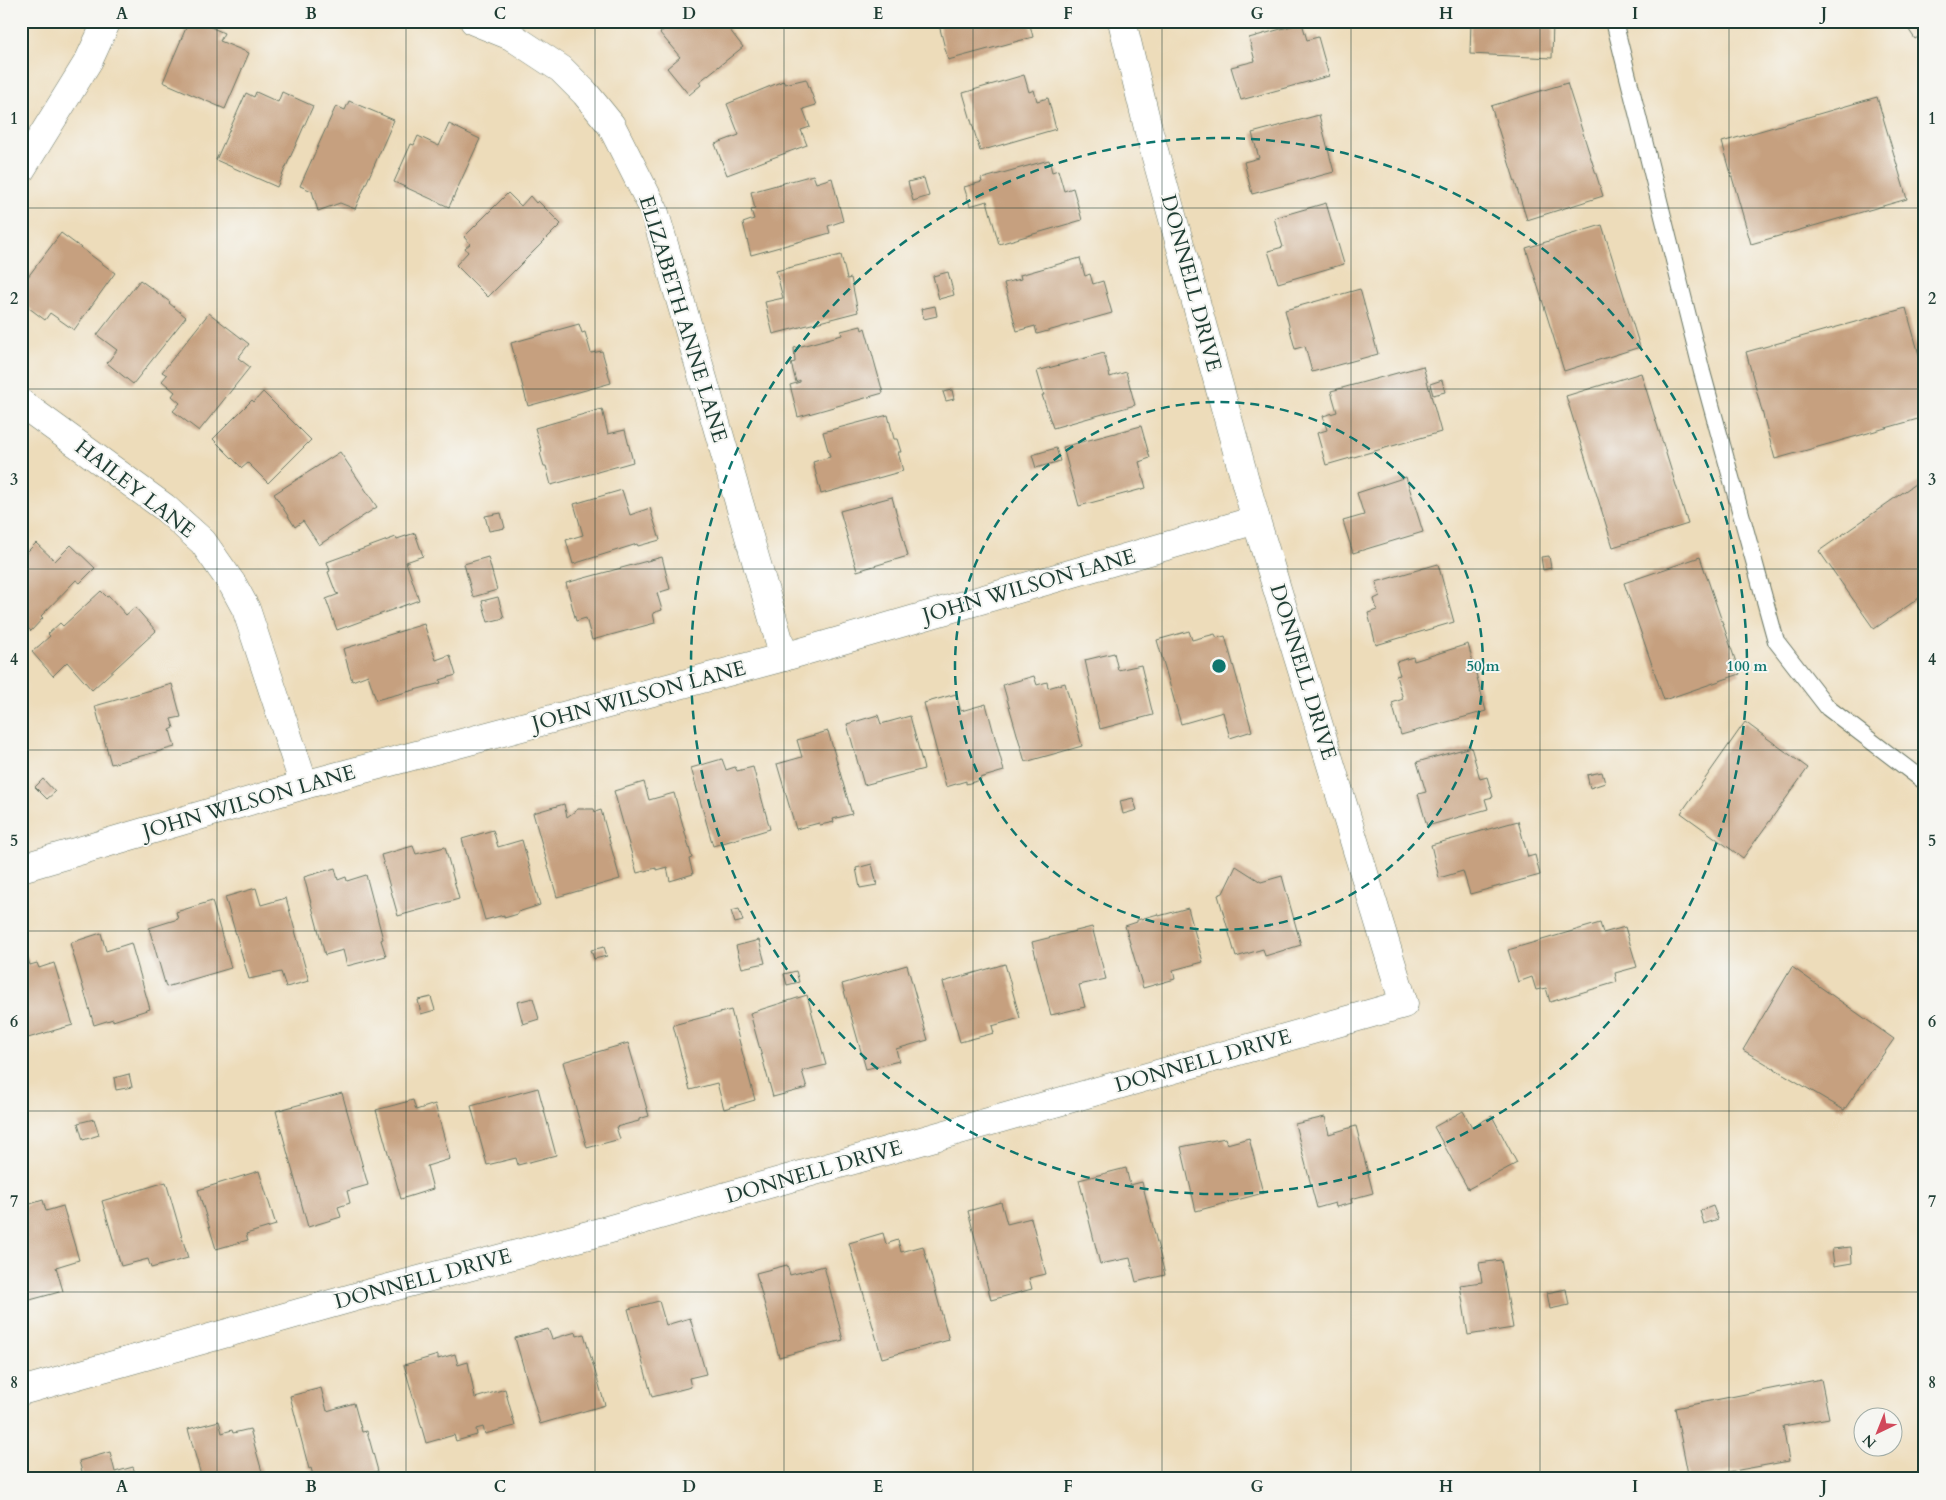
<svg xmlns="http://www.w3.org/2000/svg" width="1946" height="1500" font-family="Cardo,serif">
<rect width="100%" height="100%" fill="#f6f6f2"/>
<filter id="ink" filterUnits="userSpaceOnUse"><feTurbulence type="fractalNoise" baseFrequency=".02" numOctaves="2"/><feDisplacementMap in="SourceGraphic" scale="10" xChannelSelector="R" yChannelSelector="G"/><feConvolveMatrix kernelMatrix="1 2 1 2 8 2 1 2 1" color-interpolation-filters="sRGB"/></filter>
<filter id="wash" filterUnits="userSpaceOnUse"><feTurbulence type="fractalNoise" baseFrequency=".0096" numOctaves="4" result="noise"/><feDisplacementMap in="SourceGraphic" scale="20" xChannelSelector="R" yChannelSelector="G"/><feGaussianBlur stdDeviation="1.12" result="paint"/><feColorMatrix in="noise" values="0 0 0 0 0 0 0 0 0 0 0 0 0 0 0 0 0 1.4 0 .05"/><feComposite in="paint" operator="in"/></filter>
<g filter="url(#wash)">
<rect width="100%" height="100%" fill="#eddcba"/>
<g id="blocks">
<g fill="#c6a07f">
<polygon points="189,21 197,21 224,33 220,41 249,53 225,109 163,82"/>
<polygon points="674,21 723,21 743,47 699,82 701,85 689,95 667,68 680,57 660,33"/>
<polygon points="938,21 1029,21 1033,37 948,60"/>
<polygon points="1471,21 1553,21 1552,58 1470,54"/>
<polygon points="1903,21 1925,21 1925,33 1915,39"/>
<polygon points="1302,23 1307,40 1318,37 1329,76 1241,100 1231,67 1255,61 1249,38"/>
<polygon points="1024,75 1029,92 1034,90 1037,101 1048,98 1056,129 980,151 963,93"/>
<polygon points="806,79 816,105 803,109 810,127 801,130 807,145 727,175 715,144 739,135 727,104 783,81 785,84"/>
<polygon points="1567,83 1603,196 1527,220 1491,106"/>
<polygon points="256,92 278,102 282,92 313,106 277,187 216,160 246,93 254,97"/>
<polygon points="1877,97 1907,199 1751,244 1722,142"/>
<polygon points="349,101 394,120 355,209 340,203 318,211 312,191 300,186 336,106 345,110"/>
<polygon points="1319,115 1334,172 1252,194 1244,162 1259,158 1252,133"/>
<polygon points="449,124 480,139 449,207 394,182 411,144 414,145 418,136 439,146"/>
<polygon points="1049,160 1052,172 1058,170 1064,191 1073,188 1082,220 999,244 987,201 970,206 964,187 982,182 981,179"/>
<polygon points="813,175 816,183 832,178 843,221 828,226 830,233 751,255 743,223 754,219 751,210 755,209 751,192"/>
<polygon points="924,178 929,196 913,201 908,182"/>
<polygon points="508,193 521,206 530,196 536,203 538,201 561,224 488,297 456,265 468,252 465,248 470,244 464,237"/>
<polygon points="1326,203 1344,264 1278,283 1268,251 1283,247 1274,218"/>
<polygon points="1602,225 1640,347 1564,371 1526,248"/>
<polygon points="61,233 115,273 74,330 50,313 45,320 21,302 21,286"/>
<polygon points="841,255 847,279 851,278 858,312 773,334 765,302 783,298 776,271"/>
<polygon points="1080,258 1085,276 1090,274 1093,284 1103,281 1112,313 1037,334 1035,326 1017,331 1004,283 1021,279 1020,275"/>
<polygon points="948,272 954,295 939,299 933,276"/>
<polygon points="140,280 170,302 169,303 186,317 133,384 107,363 117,350 97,335"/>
<polygon points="1360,289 1378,354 1312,372 1305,346 1295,349 1285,310"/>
<polygon points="935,306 937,316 924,319 921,309"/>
<polygon points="1906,308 1925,376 1925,417 1775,459 1746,352"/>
<polygon points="209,313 249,344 238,358 250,367 199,431 173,411 180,403 172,396 175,392 162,381 167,375 162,372"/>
<polygon points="579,324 582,333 585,332 591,353 602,351 611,383 528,406 511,343"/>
<polygon points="861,326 862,330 865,328 883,393 798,417 790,385 800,382 800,380 796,382 791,363 795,362 794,348 842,335 841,331"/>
<polygon points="1104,353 1110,377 1126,372 1135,405 1053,428 1042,395 1044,395 1037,371"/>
<polygon points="1423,366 1441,432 1326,465 1317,433 1327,430 1323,416 1337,412 1331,391"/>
<polygon points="1641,373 1688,524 1613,547 1566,396"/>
<polygon points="1442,380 1445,392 1433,395 1430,384"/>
<polygon points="952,390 954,399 946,401 943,392"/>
<polygon points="263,392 311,440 268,483 248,463 242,468 213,439 252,400 254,402"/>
<polygon points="602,409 608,434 625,430 633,462 551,485 546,466 544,466 540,453 542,452 535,428"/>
<polygon points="888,415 894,439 897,439 901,452 898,452 903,471 821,494 813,462 830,457 823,432"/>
<polygon points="1141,426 1150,458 1139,462 1146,488 1079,506 1063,447"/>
<polygon points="1056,448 1060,461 1036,468 1032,455"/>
<polygon points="340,452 377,507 319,545 303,521 295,527 274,494"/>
<polygon points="1406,477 1423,532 1353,553 1343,521 1364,515 1357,493"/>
<polygon points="1925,477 1925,594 1874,629 1819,551"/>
<polygon points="622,490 630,515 650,508 660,540 638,546 637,544 573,564 566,540 583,535 574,504"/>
<polygon points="892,497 908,556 857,571 840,511"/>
<polygon points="501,513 505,528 489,531 485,516"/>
<polygon points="415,533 423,556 406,562 419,600 337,630 326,599 339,594 336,593 328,572 330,571 327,562 396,537 397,539"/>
<polygon points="36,543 55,561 71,545 95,568 80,583 76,580 41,616 43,618 31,631 21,621 21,558"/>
<polygon points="1549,556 1551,568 1543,570 1541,557"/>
<polygon points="488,557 497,590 473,597 464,564"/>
<polygon points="662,557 670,589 657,593 662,610 653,613 655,623 592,640 586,618 576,621 566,583"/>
<polygon points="1700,557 1740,674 1664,700 1624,583"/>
<polygon points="1438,564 1454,622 1376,645 1368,613 1377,610 1374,599 1380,596 1376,582"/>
<polygon points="101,591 107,597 109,596 126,615 135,607 156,631 92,690 67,662 53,676 32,652 50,636 48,634 60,623 63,626"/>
<polygon points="498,597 504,618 488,622 482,601"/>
<polygon points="424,624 436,660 450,655 456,675 440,680 441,683 376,700 368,675 352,681 343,649"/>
<polygon points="1189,631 1192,640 1215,634 1217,638 1225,636 1252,731 1230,738 1223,712 1181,724 1157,640"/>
<polygon points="1468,644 1486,711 1401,735 1392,703 1403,699 1396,676 1400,675 1396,662 1413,657 1414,661"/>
<polygon points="1114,653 1118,670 1141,665 1153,715 1100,729 1085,660"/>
<polygon points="1034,676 1037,685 1047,682 1048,688 1065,683 1082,746 1025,762 1003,685"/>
<polygon points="172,684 181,717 171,719 174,728 170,730 175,747 111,764 95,706"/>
<polygon points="956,694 961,711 986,704 1004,771 980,778 981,780 966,784 966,781 946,787 924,703"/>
<polygon points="878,715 881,724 910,716 924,769 864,785 847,724"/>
<polygon points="1745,722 1808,768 1743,858 1681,813"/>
<polygon points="828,731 852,814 833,819 834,822 820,825 819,823 796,829 777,764 802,757 797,740"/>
<polygon points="1471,747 1480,779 1487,777 1493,797 1485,799 1488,809 1427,826 1418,794 1426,792 1417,762"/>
<polygon points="722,759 726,770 735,767 737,771 753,767 770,829 713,846 691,768"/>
<polygon points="1602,772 1605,783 1590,788 1587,775"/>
<polygon points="43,779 55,792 47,799 35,787"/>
<polygon points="644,782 649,800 674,793 692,858 689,859 693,874 670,881 667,867 656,870 656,868 637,873 614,791"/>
<polygon points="1133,798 1137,810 1123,814 1120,801"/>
<polygon points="564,804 567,817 578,809 594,809 595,812 601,810 620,879 557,897 533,813"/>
<polygon points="1518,821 1528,857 1535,855 1540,875 1470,894 1463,871 1439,878 1431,845"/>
<polygon points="493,830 498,847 522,840 540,905 518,912 518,914 504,918 504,915 485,920 462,839"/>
<polygon points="413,846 416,854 445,847 459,899 398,916 381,855"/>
<polygon points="872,864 877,885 860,888 856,868"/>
<polygon points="1236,866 1261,882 1282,876 1301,945 1265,956 1263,949 1236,957 1218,895 1223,893"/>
<polygon points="335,868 338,880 346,877 347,881 366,875 383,939 381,940 386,956 347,966 343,950 325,955 304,877"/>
<polygon points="256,888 261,905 286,898 309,981 286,987 281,972 249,979 225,897"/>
<polygon points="212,901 231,968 166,987 149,928 178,919 176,912"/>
<polygon points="1188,908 1203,962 1173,970 1175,979 1143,988 1125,926 1137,922 1137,920 1158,914 1159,916"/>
<polygon points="739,909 743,921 735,923 731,911"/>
<polygon points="1600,923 1603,933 1625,927 1637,967 1615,973 1617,982 1550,1002 1546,988 1536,990 1532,977 1518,982 1508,950"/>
<polygon points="1092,927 1106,979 1079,985 1085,1007 1051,1015 1032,942"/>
<polygon points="101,933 106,951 131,943 150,1009 113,1021 113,1019 94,1025 70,943"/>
<polygon points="759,940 765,963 742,968 736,946"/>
<polygon points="604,947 607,956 594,959 591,950"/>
<polygon points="26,954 30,965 37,963 39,968 54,963 73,1025 21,1040 21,956"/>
<polygon points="1005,964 1020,1018 992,1026 994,1033 960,1042 943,982"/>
<polygon points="907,965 928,1040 896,1049 899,1061 866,1069 842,984"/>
<polygon points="1792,967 1894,1039 1844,1110 1743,1050"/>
<polygon points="796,971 799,982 787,985 784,974"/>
<polygon points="807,995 826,1065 802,1071 807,1088 773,1097 750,1013"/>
<polygon points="431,997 435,1010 421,1014 418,1000"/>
<polygon points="533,998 539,1019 523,1024 517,1002"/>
<polygon points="731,1010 755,1100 724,1109 717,1083 690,1090 673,1025"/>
<polygon points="628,1043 649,1116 639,1119 639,1121 616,1127 620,1139 587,1148 563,1062"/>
<polygon points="129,1074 132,1087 116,1090 114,1078"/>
<polygon points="538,1088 556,1155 518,1165 516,1158 487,1165 471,1106"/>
<polygon points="342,1093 368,1185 347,1191 350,1203 338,1207 341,1217 308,1227 276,1111"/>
<polygon points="413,1100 416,1110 435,1104 450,1159 427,1166 433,1189 401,1199 376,1110"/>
<polygon points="1463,1111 1472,1127 1492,1116 1517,1163 1468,1189 1434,1127"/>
<polygon points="1325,1117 1329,1134 1356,1126 1373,1193 1351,1199 1352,1203 1336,1207 1335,1203 1317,1208 1295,1124"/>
<polygon points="94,1119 99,1135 83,1140 78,1123"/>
<polygon points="1225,1138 1227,1144 1249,1138 1263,1193 1196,1211 1181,1147"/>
<polygon points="1126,1168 1130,1185 1142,1182 1165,1275 1136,1282 1130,1258 1100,1264 1079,1180"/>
<polygon points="259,1171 276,1225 246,1234 248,1240 216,1249 198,1190"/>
<polygon points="166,1182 188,1258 151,1268 148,1259 121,1266 102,1201"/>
<polygon points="43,1200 46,1211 63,1206 79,1260 56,1267 63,1291 30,1300 21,1270 21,1207"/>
<polygon points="1001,1202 1007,1224 1031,1218 1046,1274 1029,1278 1032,1289 991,1300 968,1211"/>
<polygon points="1713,1206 1718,1219 1704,1224 1700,1211"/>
<polygon points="883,1233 886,1244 898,1240 901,1252 923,1246 949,1340 882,1358 849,1243"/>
<polygon points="1851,1247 1852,1263 1834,1266 1832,1249"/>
<polygon points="1501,1260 1513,1328 1468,1335 1460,1285 1482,1282 1479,1263"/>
<polygon points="787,1265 790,1275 824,1266 843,1340 779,1357 756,1273"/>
<polygon points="1566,1289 1569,1305 1550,1309 1547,1293"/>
<polygon points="659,1301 666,1325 690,1318 706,1374 689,1378 691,1387 652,1397 628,1309"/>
<polygon points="548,1329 552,1339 576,1332 577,1336 584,1334 605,1405 540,1424 515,1338"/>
<polygon points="455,1354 458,1365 468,1362 475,1398 505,1389 515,1426 485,1434 483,1427 476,1429 477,1435 456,1441 454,1435 426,1443 404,1365 438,1355 438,1359"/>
<polygon points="1821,1379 1829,1418 1783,1426 1789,1461 1689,1479 1675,1408"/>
<polygon points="321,1388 327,1411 354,1403 362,1432 367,1431 378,1471 348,1479 314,1479 311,1468 309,1469 290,1396"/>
<polygon points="219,1421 222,1433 232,1430 233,1433 250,1429 264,1479 202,1479 188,1429"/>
<polygon points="110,1452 115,1472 133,1467 137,1479 84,1479 79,1461"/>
</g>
</g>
</g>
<g filter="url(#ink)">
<use href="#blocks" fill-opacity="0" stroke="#677563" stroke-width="1"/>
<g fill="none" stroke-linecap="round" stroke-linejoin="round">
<defs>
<polyline id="lane" points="1614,21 1702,372 1776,641 1828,708 1925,782"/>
<g id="street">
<polyline points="474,21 511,36 561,69 585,93 611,125 654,210 784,657"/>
<polyline points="21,170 89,60 107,21"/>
<polyline points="21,403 164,507 203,542 233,585 246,609 304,785"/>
<polyline points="21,868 304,785 784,657 1256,520"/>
<polyline points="21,1391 359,1296 607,1230 1404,1004 1256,520 1149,132 1122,21"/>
</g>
</defs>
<use href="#lane" stroke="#677563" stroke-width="18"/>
<use href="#street" stroke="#677563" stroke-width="29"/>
<use href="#lane" stroke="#fff" stroke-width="16"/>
<use href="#street" stroke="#fff" stroke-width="28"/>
</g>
</g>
<path fill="none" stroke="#1f3d34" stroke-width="1" stroke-opacity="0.55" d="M217,21V1479M406,21V1479M595,21V1479M784,21V1479M973,21V1479M1162,21V1479M1351,21V1479M1540,21V1479M1729,21V1479M21,208H1925M21,389H1925M21,569H1925M21,750H1925M21,931H1925M21,1111H1925M21,1292H1925"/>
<g fill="none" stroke="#0f766e" stroke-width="2.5" stroke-dasharray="9 6">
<circle cx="1219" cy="666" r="264"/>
<circle cx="1219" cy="666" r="528"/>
</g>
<g text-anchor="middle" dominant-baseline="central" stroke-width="4" stroke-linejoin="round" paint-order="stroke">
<g font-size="21" fill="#1f3d34" stroke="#f6f6f2">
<text transform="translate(1191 283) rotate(75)">DONNELL DRIVE</text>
<text transform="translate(683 319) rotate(73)">ELIZABETH ANNE LANE</text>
<text transform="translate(135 489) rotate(38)">HAILEY LANE</text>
<text transform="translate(1029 586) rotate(-16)">JOHN WILSON LANE</text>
<text transform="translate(1303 672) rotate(73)">DONNELL DRIVE</text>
<text transform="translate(639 696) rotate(-15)">JOHN WILSON LANE</text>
<text transform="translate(249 802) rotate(-16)">JOHN WILSON LANE</text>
<text transform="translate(1203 1061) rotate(-16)">DONNELL DRIVE</text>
<text transform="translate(814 1172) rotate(-16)">DONNELL DRIVE</text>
<text transform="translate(423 1279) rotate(-15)">DONNELL DRIVE</text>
</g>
</g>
<circle cx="1219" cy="666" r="8" fill="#0f766e" stroke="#f6f6f2" stroke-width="2.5"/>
<g font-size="15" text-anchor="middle" font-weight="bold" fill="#0f766e" stroke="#f6f6f2" stroke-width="4" stroke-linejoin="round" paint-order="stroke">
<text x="1483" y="671">50 m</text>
<text x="1747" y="671">100 m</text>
</g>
<rect width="1946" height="1500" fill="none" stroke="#f6f6f2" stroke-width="55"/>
<g transform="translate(1878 1432) rotate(223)"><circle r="24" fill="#f6f6f2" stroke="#a0aca6"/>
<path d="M0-4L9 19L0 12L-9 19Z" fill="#d1495b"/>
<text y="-8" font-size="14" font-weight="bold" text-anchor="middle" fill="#1f3d34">N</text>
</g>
<rect x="28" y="28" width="1890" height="1444" fill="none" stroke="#1f3d34" stroke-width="2"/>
<g font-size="16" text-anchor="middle" font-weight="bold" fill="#1f3d34">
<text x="122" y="19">A</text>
<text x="311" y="19">B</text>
<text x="500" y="19">C</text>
<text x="689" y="19">D</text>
<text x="878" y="19">E</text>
<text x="1068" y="19">F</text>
<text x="1257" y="19">G</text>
<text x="1446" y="19">H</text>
<text x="1635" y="19">I</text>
<text x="1824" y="19">J</text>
<text x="14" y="124">1</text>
<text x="1932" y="124">1</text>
<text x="14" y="304">2</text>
<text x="1932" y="304">2</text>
<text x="14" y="485">3</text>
<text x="1932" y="485">3</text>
<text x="14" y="665">4</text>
<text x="1932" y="665">4</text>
<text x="14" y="846">5</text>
<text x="1932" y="846">5</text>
<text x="14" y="1027">6</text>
<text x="1932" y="1027">6</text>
<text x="14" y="1207">7</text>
<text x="1932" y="1207">7</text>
<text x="14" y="1388">8</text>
<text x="1932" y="1388">8</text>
<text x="122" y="1492">A</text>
<text x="311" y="1492">B</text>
<text x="500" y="1492">C</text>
<text x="689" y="1492">D</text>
<text x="878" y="1492">E</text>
<text x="1068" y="1492">F</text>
<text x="1257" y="1492">G</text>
<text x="1446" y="1492">H</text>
<text x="1635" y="1492">I</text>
<text x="1824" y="1492">J</text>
</g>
</svg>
